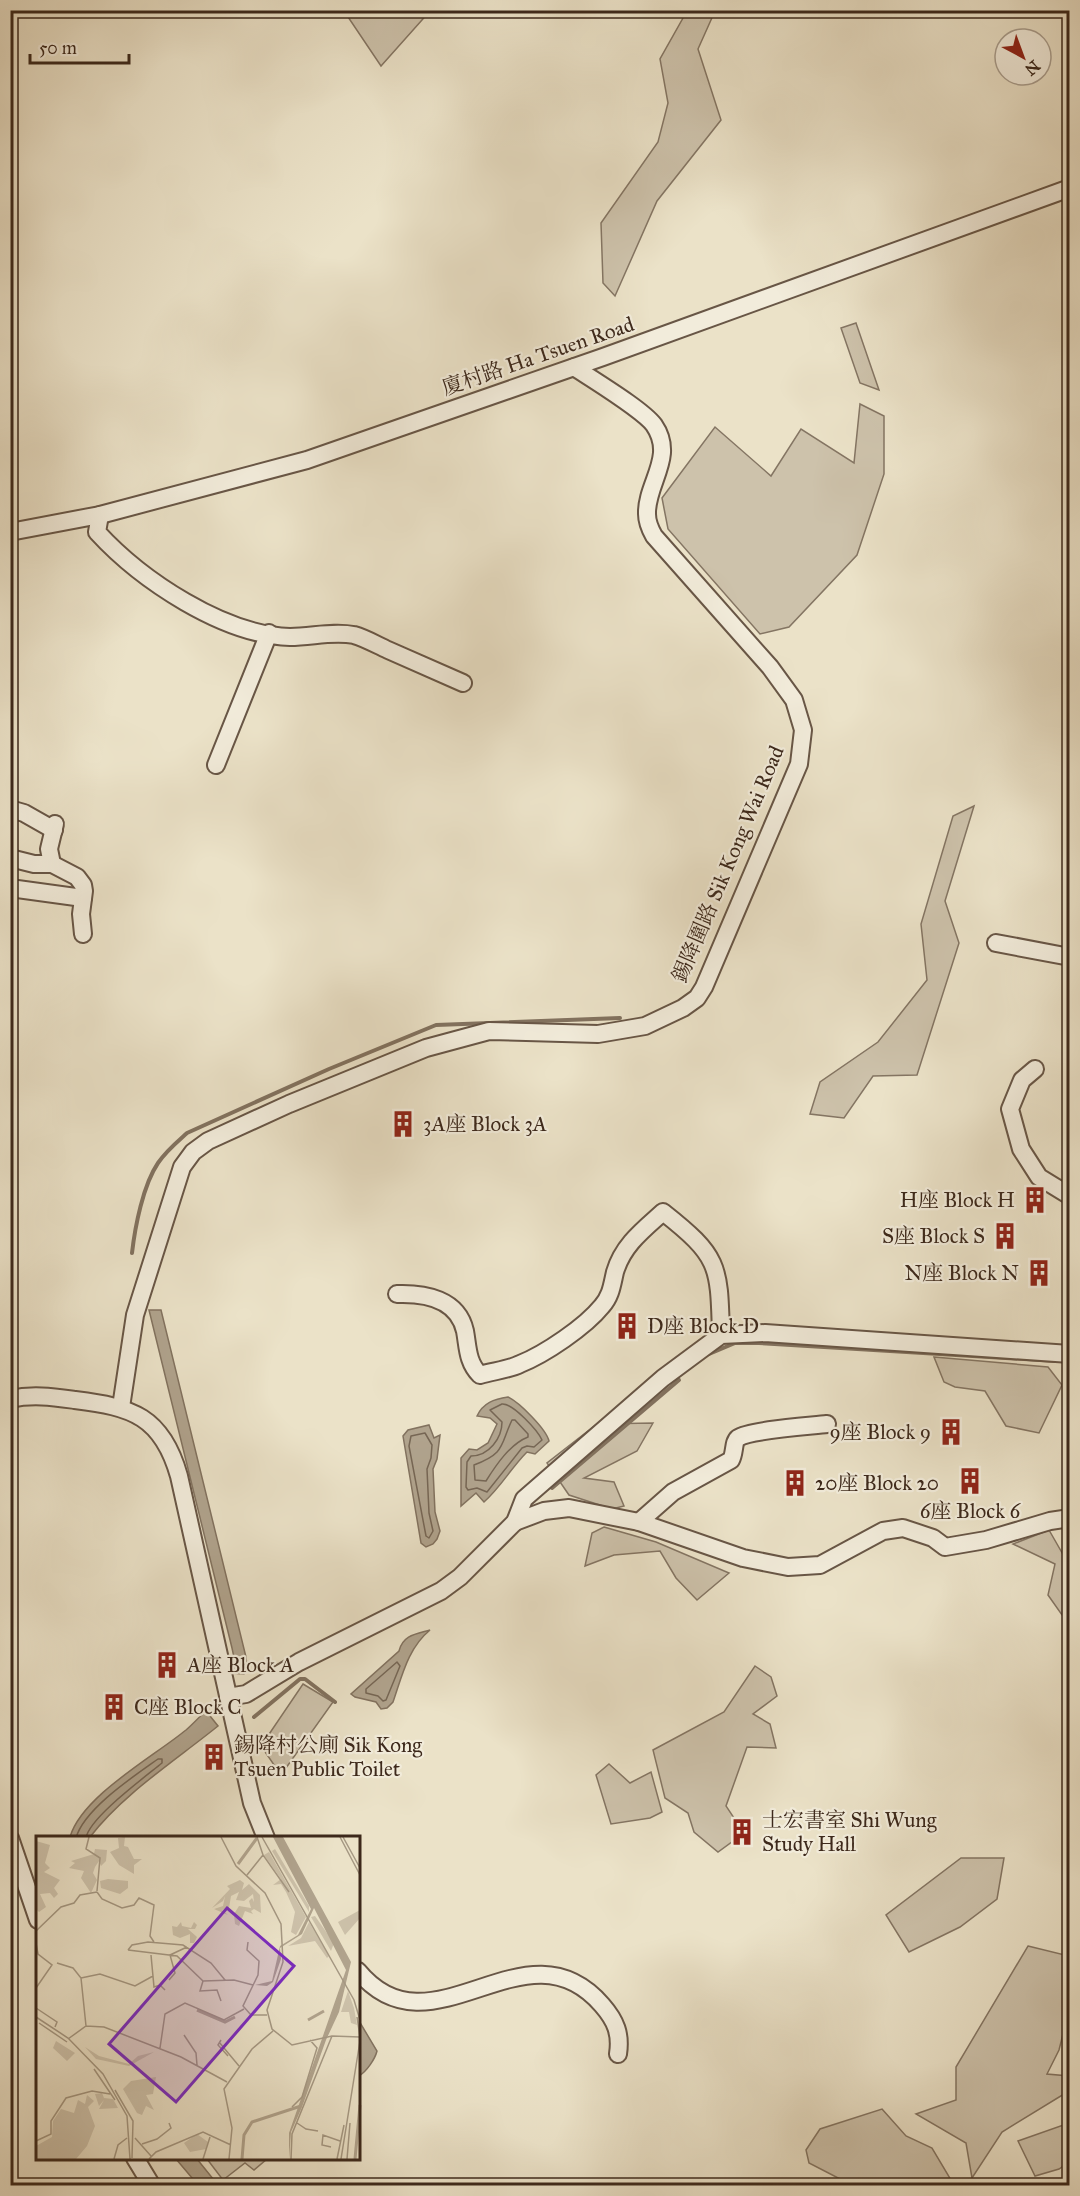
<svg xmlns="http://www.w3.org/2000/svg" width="1080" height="2196" font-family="'IM FELL Great Primer','Noto Serif SC',serif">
<rect width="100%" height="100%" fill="#ebe2c8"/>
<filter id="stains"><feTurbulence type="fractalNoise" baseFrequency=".00333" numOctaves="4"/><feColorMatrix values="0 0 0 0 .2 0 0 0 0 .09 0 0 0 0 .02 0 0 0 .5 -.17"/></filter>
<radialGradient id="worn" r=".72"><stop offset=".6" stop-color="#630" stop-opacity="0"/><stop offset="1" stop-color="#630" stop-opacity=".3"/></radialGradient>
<g fill="#cdc2ab" stroke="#847563" stroke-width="1.5">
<polygon points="344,11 430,11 381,66"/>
<polygon points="687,11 715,11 698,49 721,120 657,201 615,296 603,283 601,223 658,142 668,103 660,59"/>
<polygon points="856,323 879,390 860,383 841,328"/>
<polygon points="860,404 884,416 884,474 857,555 789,627 760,634 668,529 662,498 715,427 771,476 801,429 854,463"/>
<polygon points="974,806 945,901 959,943 917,1075 873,1076 844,1118 810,1114 820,1082 878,1042 927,980 921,924 953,816"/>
<polygon points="934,1357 1048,1367 1062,1385 1039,1433 1006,1426 985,1391 955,1387 944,1382"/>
<polygon points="653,1423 637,1451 584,1478 614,1482 624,1506 612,1509 569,1495 547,1463 597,1424"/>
<polygon points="604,1527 656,1542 729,1573 697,1600 676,1578 660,1551 614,1555 585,1566 592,1533"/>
<polygon points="1049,1530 1069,1565 1069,1618 1062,1615 1048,1595 1055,1564 1013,1544"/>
<polygon points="755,1666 771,1677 777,1696 753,1714 770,1724 776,1748 747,1747 726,1806 744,1833 718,1852 694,1832 688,1813 665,1798 653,1750 724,1712"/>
<polygon points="303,1684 333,1702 281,1775 261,1746"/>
<polygon points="609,1764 630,1783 651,1772 662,1812 650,1818 611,1824 596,1775"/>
<polygon points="961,1858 1004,1858 997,1899 960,1927 909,1952 886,1915"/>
<polygon points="1028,1946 1069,1956 1069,2010 1059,2050 1047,2074 1069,2076 1069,2091 1002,2132 972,2178 966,2143 916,2114 956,2100 956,2067"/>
<polygon points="882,2109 906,2136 932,2148 954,2185 844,2185 844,2181 809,2163 806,2150 820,2129"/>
<polygon points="1069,2123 1069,2162 1059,2169 1035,2176 1018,2141"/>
<polygon points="207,2159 267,2159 254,2170 245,2163 223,2180"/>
</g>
<g fill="#b0a38d" stroke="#82725f" stroke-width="1.5">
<polygon points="149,1310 161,1310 246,1657 247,1668 244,1674 231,1673 235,1662 232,1648"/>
<path d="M508,1397C520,1403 546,1429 549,1441L535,1454L527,1452C511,1468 501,1487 484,1502L476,1493L461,1506V1458L469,1449L477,1450L488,1443L497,1424L490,1418L477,1416C483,1403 494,1399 508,1397Z"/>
<polygon points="429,1425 434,1438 440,1435 437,1459 433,1469 435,1512 440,1531 437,1539 433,1544 426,1547 421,1543 403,1436 408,1430"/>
<path d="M430,1630C408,1648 402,1676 393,1702L387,1708L381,1709L376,1702L355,1697L351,1694L399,1651C403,1635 416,1634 430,1630Z"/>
<path d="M206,1711L218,1726C176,1760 123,1794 90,1837H70C82,1796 153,1757 186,1730C193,1724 199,1717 206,1711Z"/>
<path d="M359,2021L377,2051C375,2059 367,2071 359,2076Z"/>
<polygon points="176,2159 197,2159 218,2185 198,2185"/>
</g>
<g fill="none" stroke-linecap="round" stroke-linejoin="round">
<g stroke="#766654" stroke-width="1.5">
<path d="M502,1404C513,1403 538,1431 542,1440L534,1447L527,1446L522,1448L487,1492L477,1488L468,1490L466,1487L467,1462L471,1456C489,1456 502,1438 502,1422L490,1410Z"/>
<path d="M512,1420H515L528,1434V1437C510,1444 496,1465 486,1481L475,1480L474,1465C506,1453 500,1445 512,1420Z"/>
<polygon points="425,1433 432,1445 431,1458 427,1469 429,1513 433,1531 429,1538 426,1536 409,1446 411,1436"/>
<polygon points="397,1662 400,1666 386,1700 383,1701 378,1696 366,1693 366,1689"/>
<path d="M76,1838C84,1809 134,1776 158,1759H162V1763C145,1777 89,1818 86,1838"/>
</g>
<g stroke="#82725f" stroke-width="4">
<path d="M132,1253C135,1227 143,1185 158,1163C166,1151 177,1142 187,1133L329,1069L436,1025L620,1018"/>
<polyline points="709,1354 735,1343 759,1343 1056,1361"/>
<polyline points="552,1488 679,1380 677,1377 679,1375"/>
<polyline points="254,1717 300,1679 305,1679 335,1702"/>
</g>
<defs>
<g id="minor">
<path d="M100,515L97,532C141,580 223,635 290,637C312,637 332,631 354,635C365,638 377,645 388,650C413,661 438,672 463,683"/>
<polyline points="10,532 100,515 307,460 603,357 1070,188"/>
<polyline points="216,765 269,633"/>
<polyline points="10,809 24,813 54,830"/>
<polyline points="10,858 34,864 52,864 77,877 83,885 84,891 81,914 83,934"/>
<polyline points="52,864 49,849 55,824"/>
<polyline points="10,888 83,898"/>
<polyline points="996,943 1070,957"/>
<polyline points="1035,1069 1022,1080 1010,1109 1021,1149 1039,1177 1070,1196"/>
<path d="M397,1294C425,1293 458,1299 465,1331C468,1347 467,1362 480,1375C493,1371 508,1370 520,1364C545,1354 585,1327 602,1306C611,1296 612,1285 615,1272C623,1245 643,1230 663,1212C720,1257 719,1265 721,1335"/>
<path d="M10,1399C33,1394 53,1397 75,1400C132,1407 162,1416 179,1476L252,1803L266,1838"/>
<path d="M121,1407L135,1315L182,1167L193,1152L208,1141L289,1104L426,1048L489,1031L598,1034L645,1026L683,1008L697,998L704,987L799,764L803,730L794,700L770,667L654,536C650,529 647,523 647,514C646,483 676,457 654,425C642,409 593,380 574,367"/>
<polyline points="515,1522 544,1511 569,1508 639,1522 743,1558 788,1567 820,1565 883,1531 903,1528 933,1538 945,1547 986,1540 1050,1521 1070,1518"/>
<path d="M639,1522L673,1492L731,1460C735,1453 733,1442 738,1438C749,1430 811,1426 827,1424"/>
<polyline points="228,1697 246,1694 299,1662 441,1591 460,1577 515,1522 524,1499 663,1378 721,1335 765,1333 1070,1354"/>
<polyline points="10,1838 38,1920"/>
<path d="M358,1971C432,2061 525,1916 602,2005C616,2021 621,2034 618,2054"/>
<polyline points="135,2158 152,2186"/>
</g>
</defs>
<use href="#minor" stroke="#685646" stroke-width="20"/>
<use href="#minor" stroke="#f2ecdb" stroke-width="16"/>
</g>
<defs>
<symbol id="building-bare" viewBox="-9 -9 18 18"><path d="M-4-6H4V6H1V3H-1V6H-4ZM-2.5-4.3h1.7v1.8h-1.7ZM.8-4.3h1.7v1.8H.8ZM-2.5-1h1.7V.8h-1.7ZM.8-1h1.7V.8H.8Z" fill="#8f2418" stroke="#f2ecdb" stroke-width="2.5" paint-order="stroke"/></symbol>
</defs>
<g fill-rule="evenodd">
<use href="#building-bare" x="384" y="1105" width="38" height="38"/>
<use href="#building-bare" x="1016" y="1181" width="38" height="38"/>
<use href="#building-bare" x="986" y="1217" width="38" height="38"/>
<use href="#building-bare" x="1020" y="1254" width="38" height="38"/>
<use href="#building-bare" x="608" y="1307" width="38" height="38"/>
<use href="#building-bare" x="932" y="1413" width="38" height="38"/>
<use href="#building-bare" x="951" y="1462" width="38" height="38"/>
<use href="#building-bare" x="776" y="1464" width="38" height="38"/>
<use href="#building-bare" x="148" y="1646" width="38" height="38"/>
<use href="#building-bare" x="95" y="1688" width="38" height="38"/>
<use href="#building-bare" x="195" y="1738" width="38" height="38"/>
<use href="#building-bare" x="723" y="1813" width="38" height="38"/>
</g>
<g text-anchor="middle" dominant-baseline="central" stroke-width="4.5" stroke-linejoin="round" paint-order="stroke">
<g font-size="21" fill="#3c281b" stroke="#f2ecdb">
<text transform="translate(538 356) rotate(-19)">廈村路 Ha Tsuen Road</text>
<text transform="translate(728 864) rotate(-67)">錫降圍路 Sik Kong Wai Road</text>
</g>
<g font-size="21" fill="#3c281b" stroke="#f2ecdb" text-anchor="start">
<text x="423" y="1124">3A座 Block 3A</text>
<text x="1015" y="1200" text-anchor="end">H座 Block H</text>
<text x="985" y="1236" text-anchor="end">S座 Block S</text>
<text x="1019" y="1273" text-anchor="end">N座 Block N</text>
<text x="647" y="1326">D座 Block D</text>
<text x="931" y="1432" text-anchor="end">9座 Block 9</text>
<text x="815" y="1483">20座 Block 20</text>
<text x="970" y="1511" text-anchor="middle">6座 Block 6</text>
<text x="187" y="1665">A座 Block A</text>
<text x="134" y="1707">C座 Block C</text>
<text x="234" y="1745">錫降村公廁 Sik Kong<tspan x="234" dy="24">Tsuen Public Toilet</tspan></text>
<text x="762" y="1820">士宏書室 Shi Wung<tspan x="762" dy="24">Study Hall</tspan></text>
</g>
</g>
<g transform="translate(36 1836)">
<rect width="324" height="324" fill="#ebe2c8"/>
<path d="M89,1L88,10L92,11L98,23H106L98,29V38L83,29L74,16L83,12L82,2ZM0,5L14,9L9,27L14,32L8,36L24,44L18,52L22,58L18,62L14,57L4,58L10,71L3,76L0,73ZM59,13L71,14L70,25L65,30L63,25L59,31L57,37L61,44L55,57L45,42L48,35L33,32L39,27L35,25L58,18ZM239,13L273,70V76L236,15ZM233,16L270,81L260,99L255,96L259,76L250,56L245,48L237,49L245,43L228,19ZM72,43L92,45V52L84,58L65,52L64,45ZM204,44L208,47L206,54L213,48L224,59L225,77L218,73L215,75L217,78L209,75L203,90L199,88L198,78L203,70L215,72L213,65L216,62L218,66L217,58L208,65L200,64L203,56L195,60L193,72L186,74L192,79L178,73L187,70L189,60L187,65L176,72L194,53L191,50ZM324,74V82L309,99L302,86ZM279,80L298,107L295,115L275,81ZM145,86L146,90L155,92L158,86L161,89L159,93H152L161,101L158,107H154V98L144,102L137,99L136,90L141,91ZM273,86L293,120L291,122L279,105L252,110L265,102ZM312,155L318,172L321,189L315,187L313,176H305ZM20,205L39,217L31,225L17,212ZM49,211L63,220L93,228L102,220L118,216L93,230L60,223ZM120,241L117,258L110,259L118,274L110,270L106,279L101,277L87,253L95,245ZM66,257L68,262L77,263L82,272L63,273L68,264L63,270L59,258ZM51,259L58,265L52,271L59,290L51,310L40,323H0V310L16,301L17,285L25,273L38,277L42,264L49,268ZM161,298L172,306L170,313L154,316L148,307Z" fill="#cdc2ab"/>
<path d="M237,1H247L315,126L303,176L290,204L266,271L255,296L253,323V297L310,134L278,72L266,98L244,112L245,123L237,146L231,150L219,149L236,145L244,110L262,99L275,73Z" fill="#b0a38d"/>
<path fill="none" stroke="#b0a38d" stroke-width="3" d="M202,28L221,2M161,174L189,186L199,181M272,184L288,175M206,323L208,299L216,286L265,270M319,323L324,269"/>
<path fill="none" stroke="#a59883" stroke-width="1.5" d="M53,1L50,13L64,22L61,55M185,1L200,30L229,57L245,88L247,126L231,174L236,193L256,209L296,200L324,201M221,1L227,19L253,56M226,1L318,164L324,184M304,1L324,39M307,1L324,32M211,39L227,19M61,56L66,63L86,72L98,69L103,62L118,69L114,100L118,106M0,95L25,71L38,67L44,59L61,56M212,106L211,114L223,125L222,139L207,170L215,179H231M0,107L2,118L16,129L0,152M92,114L141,120L167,145L198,144L217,149M92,114L96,109L112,106L147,109L175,127L189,144M115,119L118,151L124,149L129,154M21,127L37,132L45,142L50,190M45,142L64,138L99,150L117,140M133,144L139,137L134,119L151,111M167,145L164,155L181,154L185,165M0,172L21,186L19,191M0,181L32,202L67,238L91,280L94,323M321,181L324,201M3,187L31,206M148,199L160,217L161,229M32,203L50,190L68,191L145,221L191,246M185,204L182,209L192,220M183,206L203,230M124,212L129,178L149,167L188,184L208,173M58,233L79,264M79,254L97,285L96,322M256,271L266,261L281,212L274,204M261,287L270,293L282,295M99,302L115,320M0,305L15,298V285L30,262L56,255L74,258M106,308L121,303L135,292L133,287M295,311L286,309L287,299L304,305M78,323L82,309L91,302M113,323L120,316L167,296L195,309M167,323L174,301M193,323L196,292L188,253L216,213L237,195M255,323L256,298L296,200M301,323L308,289M305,323L324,205M311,323L314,287"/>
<path fill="#7b2cbf" fill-opacity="0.15" stroke="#7b2cbf" stroke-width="3" d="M191,72L258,130L140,266L73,208Z"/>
<rect width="324" height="324" fill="none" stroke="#3c281b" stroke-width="3"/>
</g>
<rect width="1080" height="2196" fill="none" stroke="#ebe2c8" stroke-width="36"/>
<rect x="12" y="12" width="1056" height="2172" fill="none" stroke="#3c281b" stroke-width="3"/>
<rect x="18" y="18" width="1044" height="2160" fill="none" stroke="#3c281b" stroke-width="1.5"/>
<g transform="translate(1023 57) rotate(139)"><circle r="28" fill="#f2ecdb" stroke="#a99e8e" stroke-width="1.5"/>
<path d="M0-4.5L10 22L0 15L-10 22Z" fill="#8f2418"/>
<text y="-9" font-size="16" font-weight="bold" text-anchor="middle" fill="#3c281b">N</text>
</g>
<path d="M30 54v9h99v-9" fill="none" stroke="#3c281b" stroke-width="3"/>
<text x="39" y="54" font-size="18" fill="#3c281b" stroke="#f2ecdb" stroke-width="4.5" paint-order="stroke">50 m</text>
<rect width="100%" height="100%" filter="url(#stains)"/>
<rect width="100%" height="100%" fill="url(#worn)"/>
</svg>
